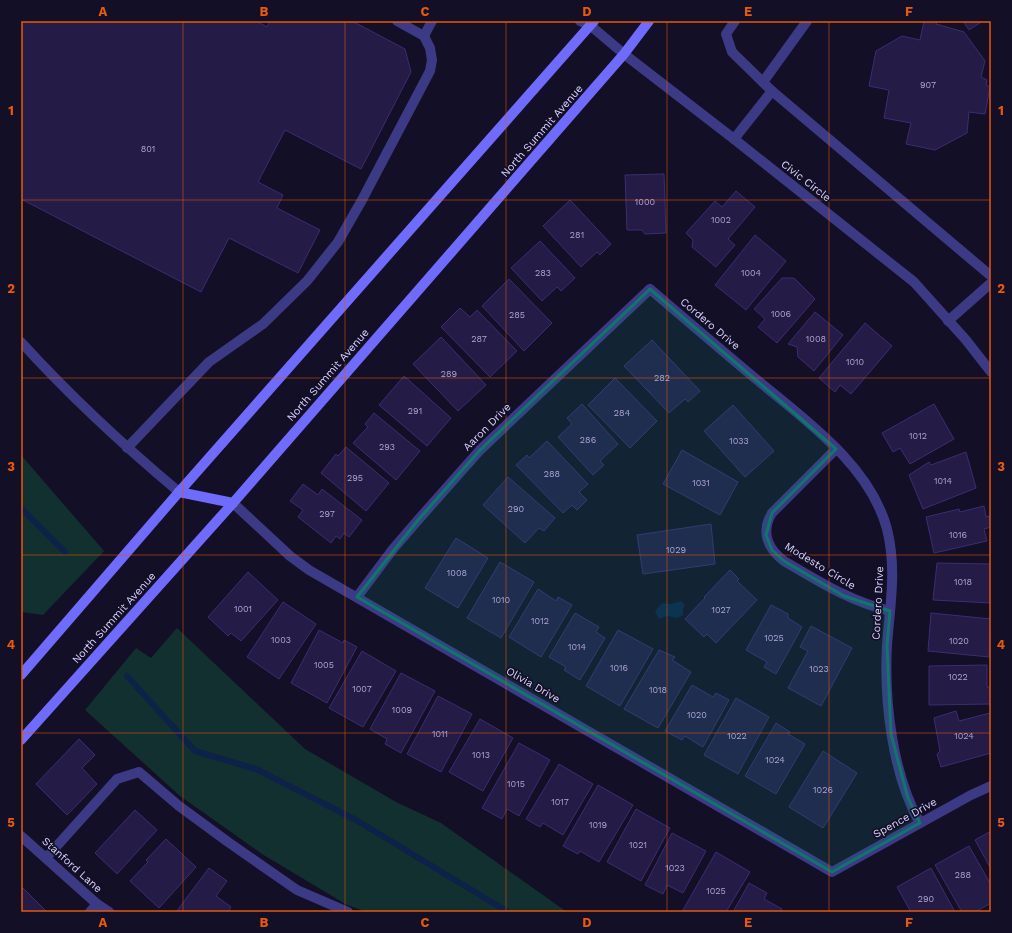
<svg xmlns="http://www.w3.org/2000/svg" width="1012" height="933" font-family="'Work Sans',sans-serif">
<rect width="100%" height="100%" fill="#130f26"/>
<g fill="#12302f">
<polygon points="21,455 104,551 43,615 21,612"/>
<polygon points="177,628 305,749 396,802 441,823 567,912 367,912 347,905 262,854 180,796 85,710 136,648 151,658"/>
</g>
<polygon fill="#0c2248" points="681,601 685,605 683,608 683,615 678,618 667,616 659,619 655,611 662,603 671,604"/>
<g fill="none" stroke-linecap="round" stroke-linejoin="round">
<g stroke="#0c2248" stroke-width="6">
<polyline points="21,508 65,552"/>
<polyline points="127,676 195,751 256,769 356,820 508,912"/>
</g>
</g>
<g fill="#241b47" stroke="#3b2d73">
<polygon points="21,21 256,21 267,27 270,21 352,21 405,49 411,72 361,169 285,130 258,182 283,195 277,208 320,230 298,273 229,238 201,292 21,199"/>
<polygon points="924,21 937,21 936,24 964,32 985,61 981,77 987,80 986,85 990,87 985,114 969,112 967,133 935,150 906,144 911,123 884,118 889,90 869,86 876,51 902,36 920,40"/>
<polygon points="963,21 983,21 969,30"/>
<polygon points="664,174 666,233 645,234 642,230 627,230 625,175"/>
<polygon points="736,191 755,207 728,239 735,245 716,267 692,247 693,240 686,233 715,201 722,207"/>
<polygon points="570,200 611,244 600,255 597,252 581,267 543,226"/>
<polygon points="755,235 786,261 746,310 715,285"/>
<polygon points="540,241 575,278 561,291 557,287 542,301 511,268"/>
<polygon points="782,278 794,278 815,299 777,343 758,327 765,319 754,309"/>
<polygon points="509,279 552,323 524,351 482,306"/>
<polygon points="460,308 470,317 477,310 517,351 490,377 441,327"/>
<polygon points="815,312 843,335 814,371 798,357 797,347 788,344"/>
<polygon points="865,323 892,346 851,394 840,385 835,392 819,378"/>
<polygon points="441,337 486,385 458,411 413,364"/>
<polygon points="652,340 700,391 688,402 685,399 669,413 624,366"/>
<polygon points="404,376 451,418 427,446 379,405"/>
<polygon points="615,378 657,421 630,448 588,405"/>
<polygon points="582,404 618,444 600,461 604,465 593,475 558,437 572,424 567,418"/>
<polygon points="934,404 954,439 910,464 900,448 893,452 882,433"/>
<polygon points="733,405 774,451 745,477 704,431"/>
<polygon points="374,413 420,451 396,480 353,443 368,427 365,424"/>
<polygon points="547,441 588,484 579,492 587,500 577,510 572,505 563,513 516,465 527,455 529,458"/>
<polygon points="346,447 389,483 366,511 321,473 336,454 338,456"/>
<polygon points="682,450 738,482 720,515 663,484"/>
<polygon points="966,452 976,488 923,509 909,475 929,462 931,465"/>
<polygon points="508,477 555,518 544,531 539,528 525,543 483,505"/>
<polygon points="303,484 318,495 322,489 362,520 349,537 344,533 340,539 336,536 331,543 298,517 303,510 290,501"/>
<polygon points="984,506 986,517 989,516 991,527 984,529 987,541 934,553 926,517 959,509 960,512"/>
<polygon points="711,524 715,564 643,574 637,535"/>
<polygon points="456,538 488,558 458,608 425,588"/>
<polygon points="500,562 534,582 501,638 467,618"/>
<polygon points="937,563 991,564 991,603 933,600"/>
<polygon points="730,570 739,579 737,581 757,600 716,643 707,634 704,637 685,619 705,598 704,597"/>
<polygon points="248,572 278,600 241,641 231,633 228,636 208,617"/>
<polygon points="538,589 556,601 558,597 572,605 541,657 509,637"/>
<polygon points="283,602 316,624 279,679 247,657"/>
<polygon points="771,605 788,614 788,618 802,627 776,674 764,667 767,662 746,650"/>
<polygon points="575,613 599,627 596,632 605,638 580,680 564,670 566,667 549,657"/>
<polygon points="931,613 991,619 989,657 928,651"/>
<polygon points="811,626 852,648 821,706 788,688 808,651 800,647"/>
<polygon points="319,630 343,643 344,640 357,647 327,703 291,683"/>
<polygon points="618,630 653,649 620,706 586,686"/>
<polygon points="659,650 675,657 672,660 691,672 658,728 624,709"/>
<polygon points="362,651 396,671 363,727 329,708"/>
<polygon points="987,665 987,687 991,687 991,704 929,705 929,666"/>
<polygon points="401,673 435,691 401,753 385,744 387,739 370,729"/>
<polygon points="692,685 713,697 716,693 729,700 703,747 685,736 682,740 665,731"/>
<polygon points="438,696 472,714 441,772 407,754"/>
<polygon points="736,698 769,717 738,774 704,755"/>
<polygon points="956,711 959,721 990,713 991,753 941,767 937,754 940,751 934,718"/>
<polygon points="480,719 513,738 483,791 449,772"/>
<polygon points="776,723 790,732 788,734 805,744 776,794 745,776"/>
<polygon points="79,739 95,755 82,768 97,784 67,815 36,784"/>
<polygon points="519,743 550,760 519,816 507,809 502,819 482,808"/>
<polygon points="823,751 857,773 823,828 789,807"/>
<polygon points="559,764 593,784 563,835 543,823 540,827 526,819"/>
<polygon points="598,785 633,805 599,862 580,851 578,854 563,846"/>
<polygon points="636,809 670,828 641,881 607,862"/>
<polygon points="135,810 157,830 117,874 95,853"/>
<polygon points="991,831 991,869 975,840"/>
<polygon points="672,833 706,851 683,893 667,885 663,894 645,885"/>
<polygon points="166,839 196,867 159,908 130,881 148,862 146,860"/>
<polygon points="969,846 991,885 991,903 975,912 962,912 935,865"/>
<polygon points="716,852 750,872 726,912 687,912 683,910"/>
<polygon points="209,868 227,881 216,896 231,907 228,912 176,912"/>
<polygon points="931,868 955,912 911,912 897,887"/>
<polygon points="749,883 767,893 764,899 782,909 781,912 733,912"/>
<polygon points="21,886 46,911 45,912 21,912"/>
</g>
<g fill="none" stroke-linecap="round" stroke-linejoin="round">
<g stroke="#3d3a85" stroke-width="10">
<polyline points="580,21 591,26"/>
<polyline points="424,36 432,21"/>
<polyline points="763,82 807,21"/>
<polyline points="772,91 991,276"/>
<polyline points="734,139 772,91 732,52 726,34 735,21"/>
<polyline points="948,321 991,283"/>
<path d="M21,342C70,396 123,445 179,492"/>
<polyline points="127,448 209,362 263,324 307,281 338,242 362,200 430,71 432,60 430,48 424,36 397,21"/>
<polyline points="46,858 117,779 139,772 179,806 228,842 297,890 348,912"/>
</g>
<g stroke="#3d3a85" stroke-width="10">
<path d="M836,449L772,513C761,531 767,548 784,561C820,582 849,601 890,611"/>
<polyline points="233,503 290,556 309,570 832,872 971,795 991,786"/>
<path d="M357,597L393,549L418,520L480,450L650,289C685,319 720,349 756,379C804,419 870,465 887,529C897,569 890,605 887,645C884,700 892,774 920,823"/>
<polyline points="21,836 97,904 109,912"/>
<polyline points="90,912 97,904"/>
</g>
<polyline stroke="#3d3a85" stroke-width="10" points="591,26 624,54 734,139 914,282 966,340 991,372"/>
<g stroke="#6f6bff" stroke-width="10">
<polyline points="179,492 233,503"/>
<polyline points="21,675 179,492 594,21"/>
<polyline points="21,740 233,503 624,54 649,21"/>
</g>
</g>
<path fill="#0f766e" fill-opacity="0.2" stroke="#0f766e" stroke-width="3" stroke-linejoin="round" d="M650,289L836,449L772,513L766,535L772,550L784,561L844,596L890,611L887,646L891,734L908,798L920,823L832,872L357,597L418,520L480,450Z"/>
<path fill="none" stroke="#e8590c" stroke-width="1" stroke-opacity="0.55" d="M183,21V912M345,21V912M506,21V912M667,21V912M829,21V912M21,200H991M21,378H991M21,555H991M21,733H991"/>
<g text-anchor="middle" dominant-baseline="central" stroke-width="3.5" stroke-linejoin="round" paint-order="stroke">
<g font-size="9" fill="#aca6d1">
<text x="928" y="85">907</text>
<text x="148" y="149">801</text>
<text x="645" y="202">1000</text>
<text x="721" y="220">1002</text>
<text x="577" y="235">281</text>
<text x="543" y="273">283</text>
<text x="751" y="273">1004</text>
<text x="781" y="314">1006</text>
<text x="517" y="315">285</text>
<text x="479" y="339">287</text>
<text x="816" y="339">1008</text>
<text x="855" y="362">1010</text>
<text x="449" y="374">289</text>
<text x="662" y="378">282</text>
<text x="415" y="411">291</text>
<text x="622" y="413">284</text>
<text x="918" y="436">1012</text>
<text x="588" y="440">286</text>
<text x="739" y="441">1033</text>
<text x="387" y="447">293</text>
<text x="552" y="474">288</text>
<text x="355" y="478">295</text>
<text x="943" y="481">1014</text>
<text x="701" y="483">1031</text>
<text x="516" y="509">290</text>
<text x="327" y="514">297</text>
<text x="958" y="535">1016</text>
<text x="676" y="550">1029</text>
<text x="457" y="573">1008</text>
<text x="963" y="582">1018</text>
<text x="501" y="600">1010</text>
<text x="243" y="609">1001</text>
<text x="721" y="610">1027</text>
<text x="540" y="621">1012</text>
<text x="774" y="638">1025</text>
<text x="281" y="640">1003</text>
<text x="959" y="641">1020</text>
<text x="577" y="647">1014</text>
<text x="324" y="665">1005</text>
<text x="619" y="668">1016</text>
<text x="819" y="669">1023</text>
<text x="958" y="677">1022</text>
<text x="362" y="689">1007</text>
<text x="658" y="690">1018</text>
<text x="402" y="710">1009</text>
<text x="697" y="715">1020</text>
<text x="440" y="734">1011</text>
<text x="737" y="736">1022</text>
<text x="964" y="736">1024</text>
<text x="481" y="755">1013</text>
<text x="775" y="760">1024</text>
<text x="516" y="784">1015</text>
<text x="823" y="790">1026</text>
<text x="560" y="802">1017</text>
<text x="598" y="825">1019</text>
<text x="638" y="845">1021</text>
<text x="675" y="868">1023</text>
<text x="963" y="875">288</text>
<text x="716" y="891">1025</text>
<text x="926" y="899">290</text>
</g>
<g font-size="11" fill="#d9d4ff" stroke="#130f26">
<text transform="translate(542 131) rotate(-49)">North Summit Avenue</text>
<text transform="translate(806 181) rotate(38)">Civic Circle</text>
<text transform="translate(710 324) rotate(40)">Cordero Drive</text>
<text transform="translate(328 375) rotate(-49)">North Summit Avenue</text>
<text transform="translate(487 427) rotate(-45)">Aaron Drive</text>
<text transform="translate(820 566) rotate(31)">Modesto Circle</text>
<text transform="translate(878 603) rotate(-87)">Cordero Drive</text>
<text transform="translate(114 618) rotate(-48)">North Summit Avenue</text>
<text transform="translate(533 685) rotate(30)">Olivia Drive</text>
<text transform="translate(905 818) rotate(-29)">Spence Drive</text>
<text transform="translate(72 865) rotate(42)">Stanford Lane</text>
</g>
</g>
<rect width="1012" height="933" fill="none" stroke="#130f26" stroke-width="44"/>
<rect x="22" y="22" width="968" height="889" fill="none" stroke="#e8590c" stroke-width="1.5"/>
<g font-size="13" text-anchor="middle" font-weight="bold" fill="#e8590c">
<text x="103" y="16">A</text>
<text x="264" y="16">B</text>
<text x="425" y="16">C</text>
<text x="587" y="16">D</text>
<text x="748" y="16">E</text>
<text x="909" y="16">F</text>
<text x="11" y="115">1</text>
<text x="1001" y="115">1</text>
<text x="11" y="293">2</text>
<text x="1001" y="293">2</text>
<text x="11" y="471">3</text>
<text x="1001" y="471">3</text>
<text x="11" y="649">4</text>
<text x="1001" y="649">4</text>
<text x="11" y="827">5</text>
<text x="1001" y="827">5</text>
<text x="103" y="927">A</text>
<text x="264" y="927">B</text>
<text x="425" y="927">C</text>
<text x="587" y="927">D</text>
<text x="748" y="927">E</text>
<text x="909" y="927">F</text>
</g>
</svg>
